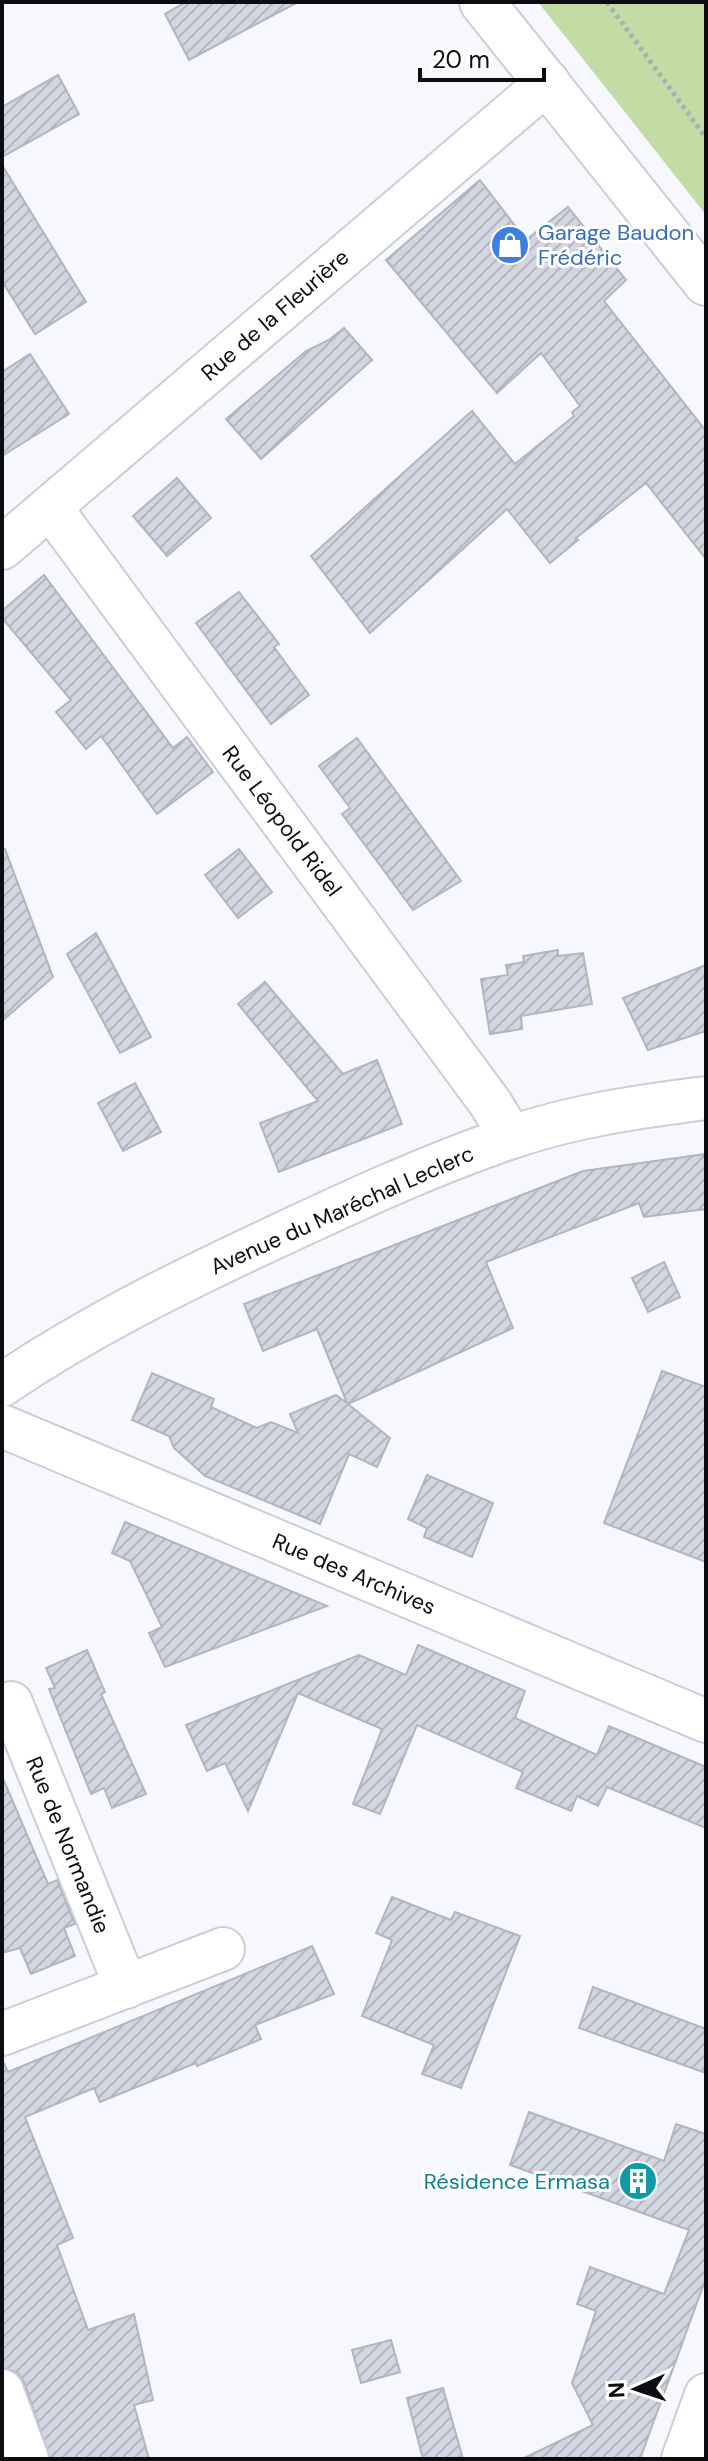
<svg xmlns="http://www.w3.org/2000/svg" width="708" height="2461" font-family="'DM Sans',sans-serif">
<defs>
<pattern id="building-hatch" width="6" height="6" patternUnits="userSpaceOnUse" patternTransform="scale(2)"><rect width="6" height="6" fill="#d2d6e1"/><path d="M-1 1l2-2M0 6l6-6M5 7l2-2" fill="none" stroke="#b3b6c0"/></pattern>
</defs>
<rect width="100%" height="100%" fill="#f7f8fd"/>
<polygon fill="#c3dca6" points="538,2 706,2 706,215"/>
<g fill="url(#building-hatch)" stroke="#b1b5c0" stroke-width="2">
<polygon points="186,2 298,2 189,60 165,14"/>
<polygon points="58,75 79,114 2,157 2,107"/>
<polygon points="2,165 86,302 35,334 2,281"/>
<polygon points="480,180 526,240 568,207 626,280 604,301 706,431 706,559 646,483 576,538 578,540 550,563 507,509 370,633 311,556 472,411 515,464 574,416 572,412 580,406 541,353 497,393 386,260"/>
<polygon points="344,328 372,360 261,459 226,419 306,351 329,340"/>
<polygon points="30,354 69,414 2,456 2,372"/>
<polygon points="177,478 211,518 167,556 133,516"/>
<polygon points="44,575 173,748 187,737 213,772 157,814 101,736 86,749 56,712 71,700 2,618 2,611"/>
<polygon points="239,592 279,644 274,647 309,695 271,724 196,623"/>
<polygon points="357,738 461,881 413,910 342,814 350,808 319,766"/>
<polygon points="5,849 53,977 2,1021 2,850"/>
<polygon points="239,849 272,892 238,918 205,875"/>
<polygon points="96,933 151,1037 120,1053 67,954"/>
<polygon points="558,950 558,956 583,953 592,1004 521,1016 522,1029 490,1034 481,979 508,975 506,965 524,962 523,956"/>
<polygon points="706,965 706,1031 648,1050 623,998"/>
<polygon points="265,982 343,1074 377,1060 402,1124 279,1172 260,1123 318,1101 238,1004"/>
<polygon points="135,1083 161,1132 123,1151 98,1103"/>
<polygon points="706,1154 706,1209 644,1217 639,1203 486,1262 513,1328 348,1404 390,1438 377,1467 349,1454 320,1524 205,1476 174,1448 169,1436 132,1420 152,1373 214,1399 211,1407 257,1428 271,1422 298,1433 290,1414 336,1395 347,1403 317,1329 263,1351 244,1304 583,1171"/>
<polygon points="664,1262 680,1297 648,1312 632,1278"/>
<polygon points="662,1371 706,1387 706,1562 604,1523"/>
<polygon points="427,1475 493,1503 472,1557 424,1537 427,1528 408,1519"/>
<polygon points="125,1522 269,1582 327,1606 165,1667 149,1633 162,1627 130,1561 112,1553"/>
<polygon points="418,1645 525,1691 515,1718 597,1755 609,1726 706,1767 706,1828 607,1787 598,1806 577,1796 571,1811 516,1788 523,1772 417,1725 380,1814 353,1804 382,1729 298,1693 248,1811 225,1763 207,1771 186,1725 359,1655 406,1675"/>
<polygon points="87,1650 105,1692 101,1694 146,1794 112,1808 104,1788 91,1794 49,1689 55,1688 46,1668"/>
<polygon points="2,1776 48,1884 57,1880 75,1924 64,1928 75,1956 31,1974 20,1948 2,1953"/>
<polygon points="392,1897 451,1920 455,1912 520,1936 461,2088 422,2074 434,2045 362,2016 392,1940 376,1933"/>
<polygon points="312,1946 334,1994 255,2025 261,2039 197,2066 196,2063 100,2102 94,2088 25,2117 73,2238 57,2245 88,2330 134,2314 153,2400 134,2405 149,2459 50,2459 24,2382 17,2372 2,2368 2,2063 4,2063 8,2072"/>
<polygon points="593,1987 706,2029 706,2073 579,2028"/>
<polygon points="529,2112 664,2161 676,2124 706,2134 706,2278 640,2459 522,2459 593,2425 572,2383 596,2311 577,2304 590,2267 664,2294 689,2230 510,2165"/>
<polygon points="391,2340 400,2372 361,2383 352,2350"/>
<polygon points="443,2388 463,2459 423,2459 407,2398"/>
</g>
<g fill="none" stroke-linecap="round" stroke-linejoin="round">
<defs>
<g id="minor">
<polyline points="50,507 491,1104 511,1137"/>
<polyline points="2,548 548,82"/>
<path d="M2,1385C86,1328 177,1283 269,1240C348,1203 427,1166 509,1138C572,1116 641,1106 706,1098"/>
<polyline points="2,1426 706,1721"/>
<polyline points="11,1703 126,1987"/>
<polyline points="2,2034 223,1949"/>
<polyline points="2,2391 27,2459"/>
<polyline points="683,2459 706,2395"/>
</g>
<polyline id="major" points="482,2 706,283"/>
</defs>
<use href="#minor" stroke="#c9ced9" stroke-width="46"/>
<use href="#major" stroke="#c9ced9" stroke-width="48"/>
<polyline stroke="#adaeb2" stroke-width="5" stroke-dasharray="4 4" stroke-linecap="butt" points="607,2 706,138"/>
<use href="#minor" stroke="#fff" stroke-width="42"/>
<use href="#major" stroke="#fff" stroke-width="44"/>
</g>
<defs>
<symbol id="shop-disc" viewBox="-11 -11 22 22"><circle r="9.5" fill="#3f7fe0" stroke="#fff"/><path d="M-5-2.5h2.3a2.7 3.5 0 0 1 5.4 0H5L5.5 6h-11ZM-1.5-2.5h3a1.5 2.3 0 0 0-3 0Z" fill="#fff"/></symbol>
<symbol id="building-disc" viewBox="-11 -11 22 22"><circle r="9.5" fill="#0f9aa8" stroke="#fff"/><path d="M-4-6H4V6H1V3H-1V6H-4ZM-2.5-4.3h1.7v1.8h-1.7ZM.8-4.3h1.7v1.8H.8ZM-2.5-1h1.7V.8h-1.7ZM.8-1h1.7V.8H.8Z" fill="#fff"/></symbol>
</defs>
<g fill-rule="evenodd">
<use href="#shop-disc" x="488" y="223" width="44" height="44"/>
<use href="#building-disc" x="616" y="2159" width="44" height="44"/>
</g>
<g text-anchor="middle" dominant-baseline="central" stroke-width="6" stroke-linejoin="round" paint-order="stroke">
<g font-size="22" fill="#366cbe" stroke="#fff" text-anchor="start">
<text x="538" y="232">Garage Baudon<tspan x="538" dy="25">Frédéric</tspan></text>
</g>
<g font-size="22" fill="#0c0d11" stroke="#fff">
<text transform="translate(275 315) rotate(-41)">Rue de la Fleurière</text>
<text transform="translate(282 821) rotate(53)">Rue Léopold Ridel</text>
<text transform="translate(342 1210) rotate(-24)">Avenue du Maréchal Leclerc</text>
<text transform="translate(354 1574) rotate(23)">Rue des Archives</text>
<text transform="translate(68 1845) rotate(68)">Rue de Normandie</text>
</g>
<g font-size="22" fill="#0d838f" stroke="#fff" text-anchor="end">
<text x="610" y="2181">Résidence Ermasa</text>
</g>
</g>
<rect width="708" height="2461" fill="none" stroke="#0c0d11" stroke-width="8"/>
<g transform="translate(636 2389) rotate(267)" stroke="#ffffff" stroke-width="6" paint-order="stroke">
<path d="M0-6L14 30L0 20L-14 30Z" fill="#0c0d11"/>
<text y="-12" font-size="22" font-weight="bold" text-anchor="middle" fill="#0c0d11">N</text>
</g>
<path d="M420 68v12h124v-12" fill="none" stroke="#0c0d11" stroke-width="4"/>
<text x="432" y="68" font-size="24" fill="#0c0d11" stroke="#ffffff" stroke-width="6" paint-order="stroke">20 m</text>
</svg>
